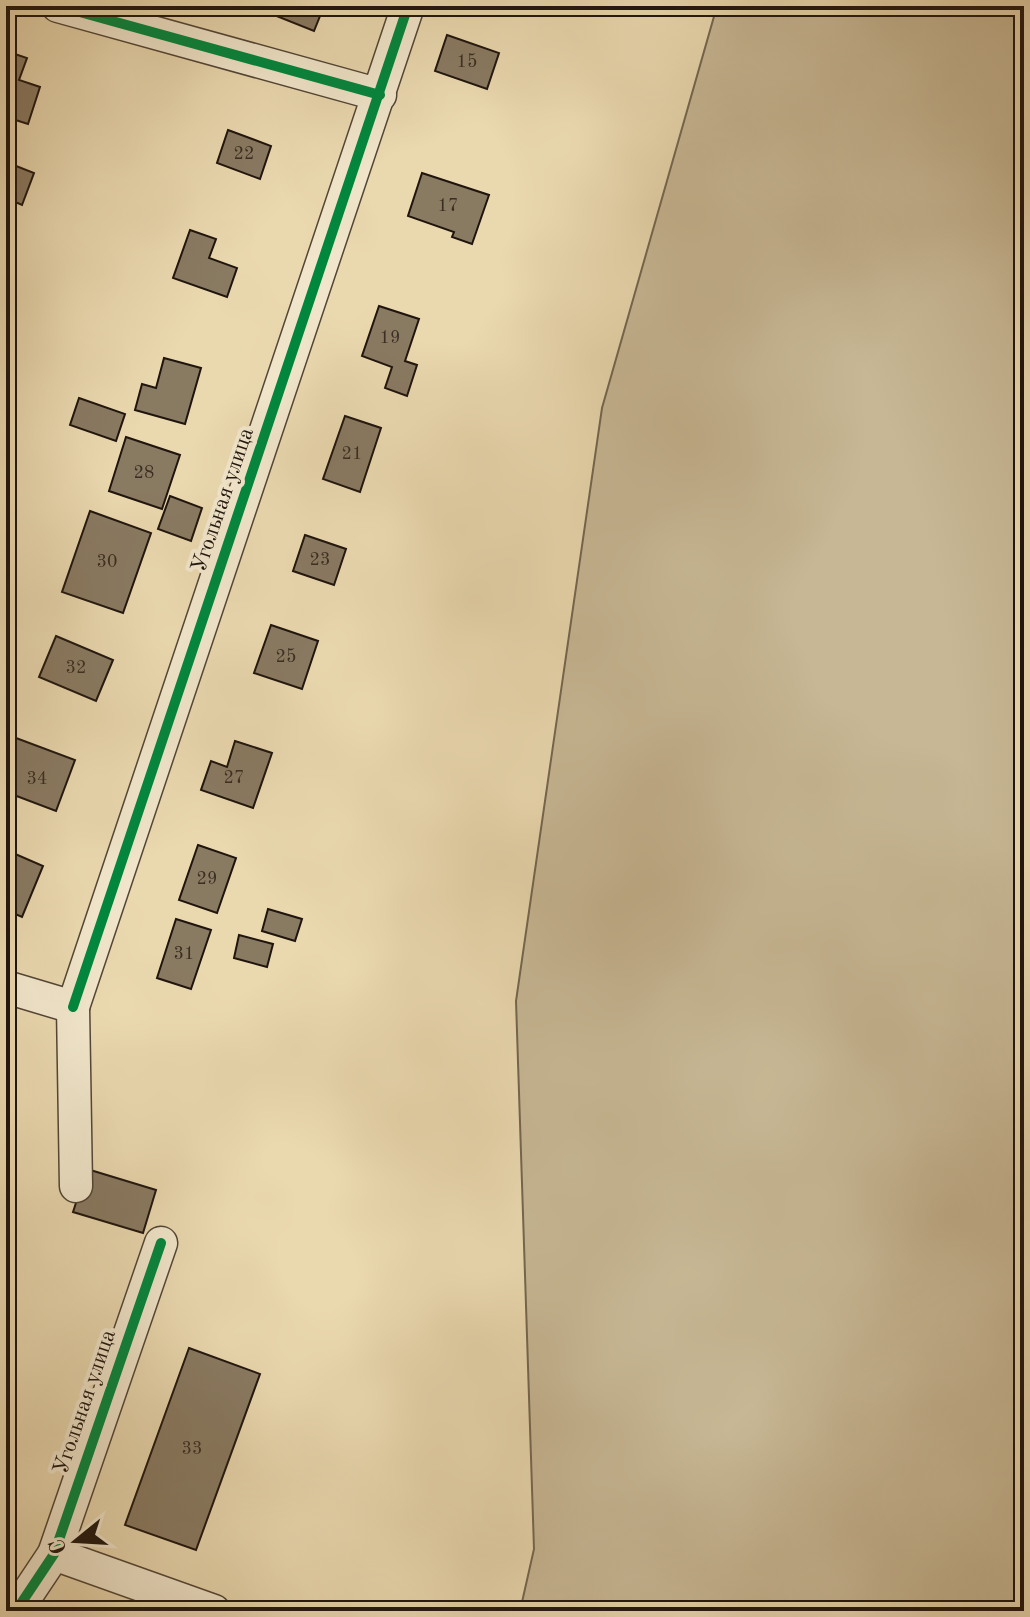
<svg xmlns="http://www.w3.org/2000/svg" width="1030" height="1617" font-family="'Old Standard TT',serif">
<rect width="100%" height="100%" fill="#ead8af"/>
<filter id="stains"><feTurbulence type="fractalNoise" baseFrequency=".0025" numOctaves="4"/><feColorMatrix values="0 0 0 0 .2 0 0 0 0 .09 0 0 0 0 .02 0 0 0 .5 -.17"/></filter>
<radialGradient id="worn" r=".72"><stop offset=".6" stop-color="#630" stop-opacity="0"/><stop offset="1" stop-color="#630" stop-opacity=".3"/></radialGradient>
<polygon fill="#c7b794" stroke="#736651" stroke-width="2" points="717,6 1024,6 1024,1611 520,1611 534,1549 516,1001 602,408"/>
<g fill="#897a62" stroke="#1f150e" stroke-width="2">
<polygon points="261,6 324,6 314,31 259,9"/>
<polygon points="447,35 499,53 487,89 435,71"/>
<polygon points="6,51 27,58 19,80 40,87 28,124 6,117"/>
<polygon points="228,130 271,146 260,179 217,163"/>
<polygon points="6,162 34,173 22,205 6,198"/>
<polygon points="422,173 489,195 472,244 452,237 454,232 408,216"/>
<polygon points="190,230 216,239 209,258 237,268 227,297 173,278"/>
<polygon points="379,306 419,319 405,361 417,365 407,396 385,388 392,367 362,356"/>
<polygon points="164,358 201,368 185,424 135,410 142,384 156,388"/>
<polygon points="79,398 125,414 116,441 70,425"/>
<polygon points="345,416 381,428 360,492 323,479"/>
<polygon points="126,437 180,455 162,509 109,491"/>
<polygon points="170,496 202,508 191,541 158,529"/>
<polygon points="90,511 151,533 123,613 62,592"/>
<polygon points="305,535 346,549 334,585 293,571"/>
<polygon points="271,625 318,641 302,689 254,673"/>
<polygon points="56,636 113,660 96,701 39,677"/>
<polygon points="16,738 75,760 56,811 6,792 6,766"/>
<polygon points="235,741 272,753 253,808 201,790 211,761 227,767"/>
<polygon points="198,845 236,858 217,913 179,900"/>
<polygon points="6,850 43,866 22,917 6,910"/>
<polygon points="268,909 302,919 295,941 262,931"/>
<polygon points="176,919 211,930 191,989 157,978"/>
<polygon points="239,935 273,944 267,967 234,958"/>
<polygon points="87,1169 156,1190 143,1233 73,1212"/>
<polygon points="189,1348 260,1374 196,1550 125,1525"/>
</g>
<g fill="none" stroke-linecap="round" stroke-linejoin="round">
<defs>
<g id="street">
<polyline points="58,6 380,95"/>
<polyline points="6,987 73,1007 76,1186"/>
<polyline points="73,1007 408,6"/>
<polyline points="54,1554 214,1611"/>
<polyline points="16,1611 54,1554 161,1243"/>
</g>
</defs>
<use href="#street" stroke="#524636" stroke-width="35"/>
<use href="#street" stroke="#f1e6cb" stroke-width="32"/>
<defs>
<g id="cycleway">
<polyline points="58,6 380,95"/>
<polyline points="73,1007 408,6"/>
<polyline points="16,1611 54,1554 161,1243"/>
</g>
</defs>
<use href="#cycleway" stroke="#f1e6cb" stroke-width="15"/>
<use href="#cycleway" stroke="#00873e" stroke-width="10"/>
</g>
<g text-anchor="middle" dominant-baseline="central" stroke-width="8" stroke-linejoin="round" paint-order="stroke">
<g font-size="18" fill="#3a2e23">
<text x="467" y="62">15</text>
<text x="244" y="154">22</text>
<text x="448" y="206">17</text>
<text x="390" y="338">19</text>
<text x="352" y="454">21</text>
<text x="144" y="473">28</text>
<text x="320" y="560">23</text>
<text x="107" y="562">30</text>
<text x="286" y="657">25</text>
<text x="76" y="668">32</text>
<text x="234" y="778">27</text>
<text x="37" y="779">34</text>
<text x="207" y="879">29</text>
<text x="184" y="954">31</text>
<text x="192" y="1449">33</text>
</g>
<g font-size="22" fill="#1f150e" stroke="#f1e6cb">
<text transform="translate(223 500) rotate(-71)">Угольная улица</text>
<text transform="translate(85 1402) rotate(-71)">Угольная улица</text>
</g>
</g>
<rect width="1030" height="1617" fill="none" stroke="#ead8af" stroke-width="32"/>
<rect x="8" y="8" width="1014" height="1601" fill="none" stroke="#1f150e" stroke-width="4"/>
<rect x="16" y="16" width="998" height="1585" fill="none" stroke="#1f150e" stroke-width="2"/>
<g transform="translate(76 1541) rotate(252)" stroke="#f1e6cb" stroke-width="6" paint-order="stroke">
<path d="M0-6L14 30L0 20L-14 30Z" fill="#1f150e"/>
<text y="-12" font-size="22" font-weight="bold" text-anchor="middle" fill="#1f150e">С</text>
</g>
<rect width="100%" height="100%" filter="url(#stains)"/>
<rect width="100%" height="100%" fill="url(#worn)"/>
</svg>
